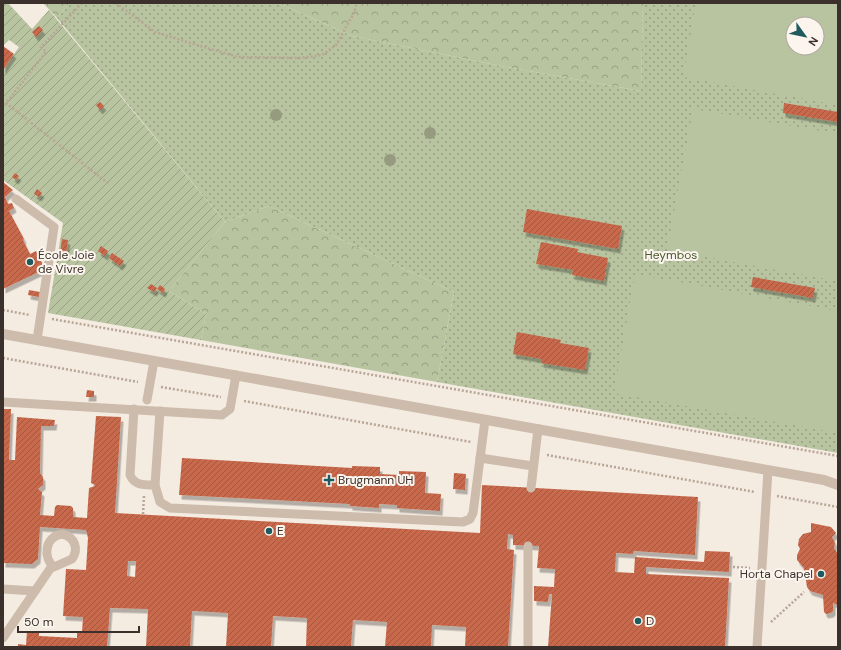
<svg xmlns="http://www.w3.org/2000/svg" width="841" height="650" font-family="'DM Sans',sans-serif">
<defs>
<pattern id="forest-crowns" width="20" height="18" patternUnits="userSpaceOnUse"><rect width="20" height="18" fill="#b8c4a0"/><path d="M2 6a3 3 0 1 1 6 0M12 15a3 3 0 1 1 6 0" fill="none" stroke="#97a083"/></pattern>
<pattern id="park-dots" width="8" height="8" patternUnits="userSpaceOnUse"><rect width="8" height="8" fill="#b8c4a0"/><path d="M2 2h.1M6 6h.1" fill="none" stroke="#97a083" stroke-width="1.8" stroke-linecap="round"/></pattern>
<pattern id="garden-furrows" width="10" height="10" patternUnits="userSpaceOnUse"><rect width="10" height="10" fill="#b8c4a0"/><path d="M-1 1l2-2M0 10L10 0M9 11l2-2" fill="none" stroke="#97a083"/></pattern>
<pattern id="building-hatch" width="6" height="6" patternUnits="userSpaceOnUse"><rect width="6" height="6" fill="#c8694b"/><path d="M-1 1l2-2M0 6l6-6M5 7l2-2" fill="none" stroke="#a4573f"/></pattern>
<filter id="shadow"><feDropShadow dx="2.5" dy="4.5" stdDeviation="0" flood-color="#0004"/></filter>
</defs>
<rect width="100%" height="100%" fill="#f4ebe1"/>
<g fill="url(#forest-crowns)">
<polygon points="43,3 70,3 57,18"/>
<polygon points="278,3 643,3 641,91 496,65 352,36"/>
<polygon points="269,206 454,292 437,382 201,340 206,314 169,291 225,222"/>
</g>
<path fill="url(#park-dots)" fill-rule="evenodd" d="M70,3H278L352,36L496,65L641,91L643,3H838V453L437,382L454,292L269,206L225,222L57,18ZM793,24H817V48H793Z"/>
<polygon fill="url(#garden-furrows)" points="3,3 8,3 32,29 49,10 225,222 169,291 206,314 201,340 48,313 63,223 3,180 3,70 19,47 9,40 3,46"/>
<g fill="#b8c4a0" fill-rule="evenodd">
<path d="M696,3H838V105L683,77ZM793,24H817V48H793Z"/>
<polygon points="693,109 838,134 838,281 667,250"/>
<polygon points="635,274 838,311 837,433 614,393"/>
</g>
<g fill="url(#building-hatch)" fill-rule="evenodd" filter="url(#shadow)">
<polygon points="39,26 43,30 36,37 32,32"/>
<polygon points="3,46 14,54 3,70"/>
<polygon points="100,102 104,106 100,110 96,105"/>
<polygon points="784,103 838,112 838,122 783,113"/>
<polygon points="15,173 19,176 16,180 12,177"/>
<polygon points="3,182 13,190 5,197 8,204 12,203 14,208 9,211 24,239 23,240 30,254 36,251 45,269 3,289"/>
<polygon points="37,189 42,193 39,197 34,194"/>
<polygon points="527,209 622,226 618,249 523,232"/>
<polygon points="62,239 68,240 66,254 60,253"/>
<polygon points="541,242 578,249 577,252 608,258 604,281 572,275 573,270 536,264"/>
<polygon points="101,246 108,251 105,256 98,251"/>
<polygon points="112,253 124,261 120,266 109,258"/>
<polygon points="753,277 815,288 813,298 751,287"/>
<polygon points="151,284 157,288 154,292 147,288"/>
<polygon points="160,285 165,289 163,293 157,289"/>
<polygon points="29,290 40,292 39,297 28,295"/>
<polygon points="517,332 561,340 560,343 589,348 585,370 541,363 541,359 513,354"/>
<polygon points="87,390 94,391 94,397 86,397"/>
<path d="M3,409H11L9,460H15L17,417L55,420L54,426H41L40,473L43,477V485L38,489L42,492L40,515L54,516L55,507L57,505L71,506L73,508V517L87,518L89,488L95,486V485L91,483L96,416L121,417L115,513L480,533L482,485L698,497L695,555L634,551L633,554L616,553L615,572L634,573L635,557L704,562L705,551L730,552L729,572L646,567V574L729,578L725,647H548L552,594H549L548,602L534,601V586L554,587L555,569L537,568L539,546L513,545V535L508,534L507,549L514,550L508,647H465L466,627L432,625L431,647H385L387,622L353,620L351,647H306L307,618L273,616L271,647H226L228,613L192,611L190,647H146L148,609L110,608L107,647H18V644L26,645L27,631L39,632V636L77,638V632H82L83,617L63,616L66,569L86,570L88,538L86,530L40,527L38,559L32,564L3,563ZM128,561H136L135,577L127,576Z"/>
<polygon points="182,458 352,468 352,466 380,467 380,474 399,475 399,471 426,472 425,493 441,494 440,511 397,508 397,505 379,504 379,508 350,506 350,504 179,495"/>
<polygon points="454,473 466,474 465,490 453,489"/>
<polygon points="811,523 831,527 836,533 832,537 835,543 834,548 838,554 838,605 833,603 833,611 831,613 826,614 824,612 823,595 810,591 807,587 804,568 797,560 797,555 800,549 798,545 799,539 803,534 811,532"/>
</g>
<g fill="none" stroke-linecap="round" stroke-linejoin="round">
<g stroke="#b9a596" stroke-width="2.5" stroke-dasharray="2 2" stroke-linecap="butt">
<polyline points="82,3 41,47 46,52 6,103 109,184"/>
<polyline points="116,3 155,32 207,48 238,57 299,58 322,55 336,45 354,13 357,3"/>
<polyline points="3,310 30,315"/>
<polyline points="52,319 838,456"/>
<polyline points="3,358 138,382"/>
<polyline points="161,387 221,397"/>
<polyline points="244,401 471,442"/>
<polyline points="547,455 755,492"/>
<polyline points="777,496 838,507"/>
<polyline points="143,514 144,496"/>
<polyline points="733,567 750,568"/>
<polyline points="771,622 804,592"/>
</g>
<g stroke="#cdbbac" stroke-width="9">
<polyline points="16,199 54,227 37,340"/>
<polyline points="147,400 154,361"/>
<polyline points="3,402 222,415 230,409 236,375"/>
<path d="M134,409L130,475C135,486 144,485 155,485"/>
<polyline points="160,411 155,485 160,502 170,508 463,522 470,519 473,513 485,420"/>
<polyline points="480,458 533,466"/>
<polyline points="531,488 538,429"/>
<path d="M62,534C75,537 79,549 72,559L54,567C43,558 44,537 62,534Z"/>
<polyline points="3,589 35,591"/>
<polyline points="3,638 52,566"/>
<polyline points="528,647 528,546"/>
<polyline points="757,647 768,470"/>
</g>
<polyline stroke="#cdbbac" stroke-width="10" points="3,334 824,480 838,485"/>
</g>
<g fill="#969b7f">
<circle cx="276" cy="115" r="6"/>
<circle cx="430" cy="133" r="6"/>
<circle cx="390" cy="160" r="6"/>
</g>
<g fill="#1f5a5e" stroke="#fbf5ee" stroke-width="1.5">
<circle cx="30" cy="262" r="4"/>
<path d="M327 474h4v4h4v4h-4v4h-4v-4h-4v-4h4z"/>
<circle cx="269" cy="531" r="4"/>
<circle cx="821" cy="574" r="4"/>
<circle cx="638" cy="621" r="4"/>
</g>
<g text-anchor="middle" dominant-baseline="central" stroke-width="4" stroke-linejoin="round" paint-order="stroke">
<g font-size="12" fill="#3b302b" stroke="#fbf5ee" text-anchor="start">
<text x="38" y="255">École Joie<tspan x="38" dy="14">de Vivre</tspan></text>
<text x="338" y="480">Brugmann UH</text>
<text x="277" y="531">E</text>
<text x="813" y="574" text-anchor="end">Horta Chapel</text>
<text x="646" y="621">D</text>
</g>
<g font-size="12" fill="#4a5a2e" stroke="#fbf5ee">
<text x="671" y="255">Heymbos</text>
</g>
</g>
<rect width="841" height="650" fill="none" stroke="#3b302b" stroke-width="8"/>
<g transform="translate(805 36) rotate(123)"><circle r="19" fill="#fbf5ee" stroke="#aea6a0"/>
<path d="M0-3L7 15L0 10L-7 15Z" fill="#1f5a5e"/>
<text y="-6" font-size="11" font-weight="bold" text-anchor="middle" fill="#3b302b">N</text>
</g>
<path d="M18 626v6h121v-6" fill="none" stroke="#3b302b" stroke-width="2"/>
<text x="24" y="626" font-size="12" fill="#3b302b" stroke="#fbf5ee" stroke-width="3" paint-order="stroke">50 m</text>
</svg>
